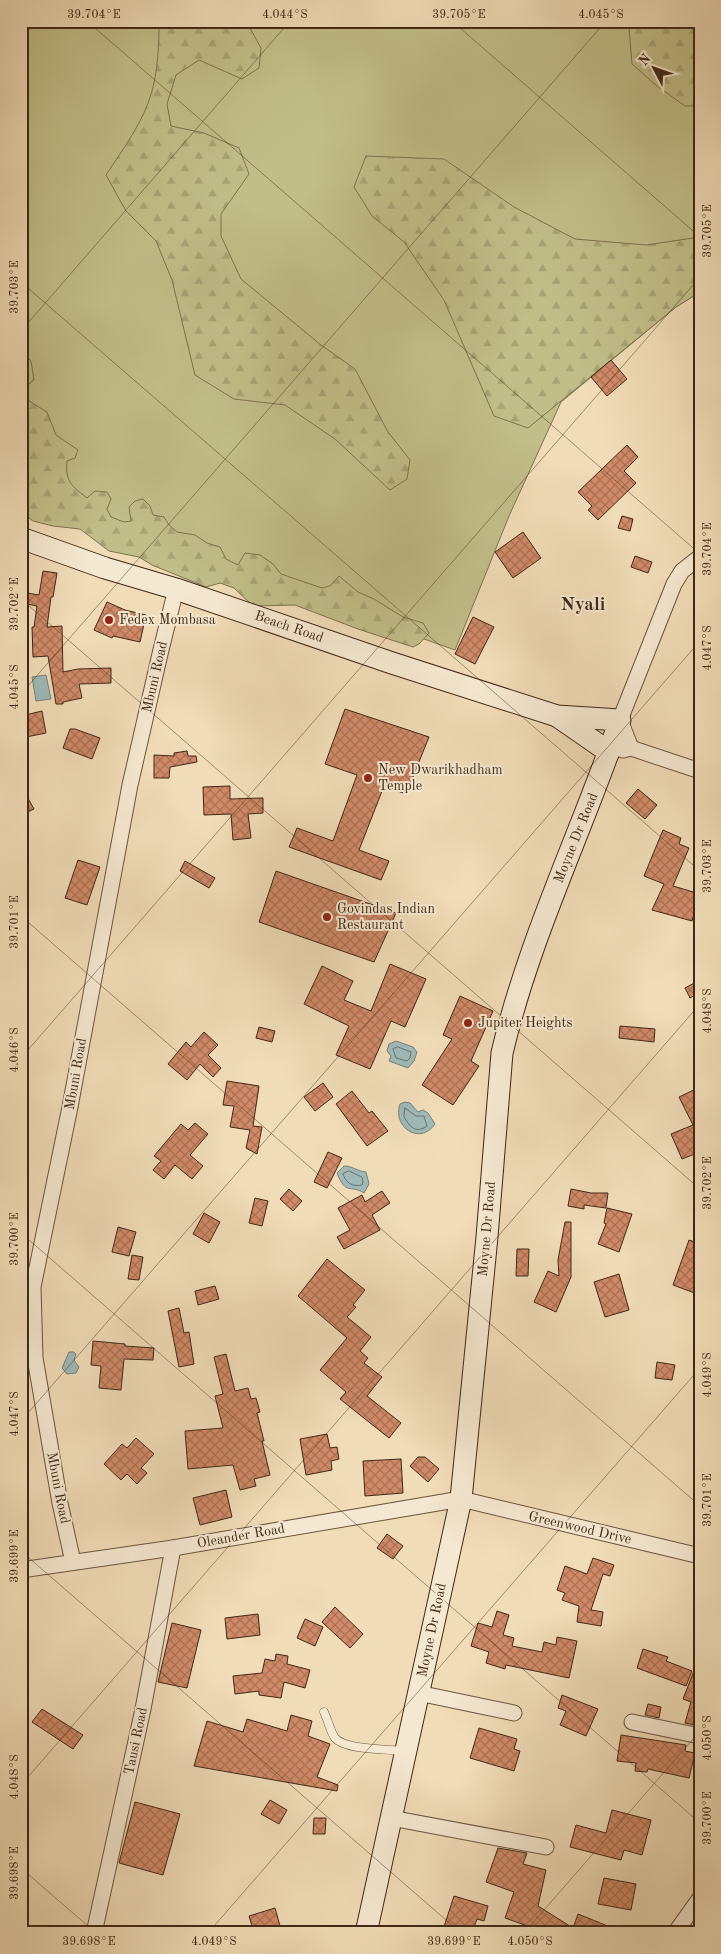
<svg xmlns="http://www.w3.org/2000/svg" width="721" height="1954" font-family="'Old Standard TT',serif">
<defs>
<pattern id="forest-firs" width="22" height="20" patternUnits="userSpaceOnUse" patternTransform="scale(1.25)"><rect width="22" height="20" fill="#c1be89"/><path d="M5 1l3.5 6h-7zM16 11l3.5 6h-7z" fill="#a7a375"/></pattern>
<pattern id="building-cross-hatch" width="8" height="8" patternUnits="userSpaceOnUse" patternTransform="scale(1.25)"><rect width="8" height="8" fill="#d08a68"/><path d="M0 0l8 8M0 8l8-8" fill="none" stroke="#aa7154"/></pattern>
</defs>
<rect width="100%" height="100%" fill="#f0dcb7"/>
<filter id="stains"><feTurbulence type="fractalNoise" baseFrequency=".004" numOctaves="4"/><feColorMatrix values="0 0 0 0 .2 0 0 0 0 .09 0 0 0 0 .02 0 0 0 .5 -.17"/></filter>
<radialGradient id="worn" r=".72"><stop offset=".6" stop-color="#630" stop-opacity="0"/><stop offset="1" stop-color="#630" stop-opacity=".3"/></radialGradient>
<polygon fill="#c1be89" stroke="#80734f" points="21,21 700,21 700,292 676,307 561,402 509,516 455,650 21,496"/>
<g fill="url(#forest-firs)" stroke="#80734f">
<path d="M159,21H246L261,48L259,68L242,79L199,60L176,75L167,104L171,126L204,133L239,148L249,174L221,214V236L241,279L321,345L355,369L388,432L410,460L407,479L390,490L335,439L285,405L234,399L195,375L172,280L156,241L126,211L106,175C123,149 144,121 152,91C158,69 159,44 159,21Z"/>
<polygon points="637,21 700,21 700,106 685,106 657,86 632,64 629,28"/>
<polygon points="366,156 444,159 514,207 575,239 646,245 700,237 700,292 676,307 528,428 494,416 444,300 404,242 372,216 354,187"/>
<polygon points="21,352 31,361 34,380 21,391"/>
<path d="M21,396L47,412L56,435L78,450L75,458L67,461C65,482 72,486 87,498L95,491L107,492L111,499L107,509L111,517L124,522L131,521L129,507L135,501L143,499L150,506L153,515L164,517L169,525L177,532L195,535L207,543L220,547L226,559L238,565L245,553L260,555L273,564L281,574L322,588L330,586L339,576L358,592L374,599L403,617L423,623L429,633L419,644L413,647L358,629L295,605L253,606L234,588L220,583L206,587L152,565L139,557L109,551L80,529L53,526L33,521L21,512Z"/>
</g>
<g fill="#9eb9b8" stroke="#787f77">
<polygon points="46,675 51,699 36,701 32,677"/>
<polygon points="396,1041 413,1047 417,1052 414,1061 408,1068 389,1061 391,1056 387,1051 389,1044"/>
<path d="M405,1102L410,1103L418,1112L423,1110L428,1113L435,1124C420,1146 392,1127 400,1104Z"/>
<path d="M344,1166C352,1166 357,1171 366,1172L369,1184L364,1193C350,1184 346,1196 337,1173Z"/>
<polygon points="69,1352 74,1352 76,1354 74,1360 79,1367 76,1373 67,1374 62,1368"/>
</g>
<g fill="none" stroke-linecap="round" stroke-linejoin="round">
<g stroke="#6f7066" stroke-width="1">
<polygon points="398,1047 411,1052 410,1058 407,1061 396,1058 393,1049"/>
<path d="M405,1108L416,1116H424L427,1126C416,1134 410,1127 404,1117Z"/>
<path d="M349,1171L362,1177L363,1182L362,1185C352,1187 346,1183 343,1174Z"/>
</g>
</g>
<g fill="url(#building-cross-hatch)" stroke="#402815">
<polygon points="611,360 627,379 607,396 591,377"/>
<polygon points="627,445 638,457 624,471 636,483 598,520 588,510 592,506 578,492"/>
<polygon points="622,516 633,519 630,531 618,528"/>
<polygon points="523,532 541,558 513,578 495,552"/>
<polygon points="635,556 652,562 648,573 631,567"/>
<polygon points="43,571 57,573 53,597 51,597 47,627 62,626 63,672 78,669 111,668 111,683 79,684 82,698 63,702 63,704 56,704 48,656 33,657 32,627 34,627 37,606 21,603 21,592 39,595"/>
<polygon points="107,602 125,610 146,615 140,642 113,636 112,638 94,630"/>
<polygon points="473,617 494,627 475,664 455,654"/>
<polygon points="345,709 429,737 406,794 384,786 359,850 389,861 381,880 289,847 297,828 333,841 357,775 325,764"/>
<polygon points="42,711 46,733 21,738 21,716"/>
<polygon points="70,729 75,729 100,738 92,759 63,748"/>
<polygon points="187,751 188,756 196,756 197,762 170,767 169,778 154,778 154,755 174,756 174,753"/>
<polygon points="21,786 34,809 21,815"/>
<polygon points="230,786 230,799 263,798 263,813 248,814 251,838 233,840 231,814 204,815 203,787"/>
<polygon points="638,789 657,805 645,819 626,803"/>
<polygon points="663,830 681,838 679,844 689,848 673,886 700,894 692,921 652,910 664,884 644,876"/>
<polygon points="78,860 100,867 87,905 65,898"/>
<polygon points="185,861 215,878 209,888 180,871"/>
<polygon points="276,871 396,913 374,962 259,922"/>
<polygon points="390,964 426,979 405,1027 391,1021 370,1069 336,1055 349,1026 304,1004 322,966 353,981 344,1000 371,1011"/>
<polygon points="700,980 700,992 690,998 685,988"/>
<polygon points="460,996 493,1011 471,1061 479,1066 453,1105 422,1085 452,1039 443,1035"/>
<polygon points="620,1026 655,1029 654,1042 619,1038"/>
<polygon points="259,1027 275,1031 272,1042 256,1038"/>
<polygon points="204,1032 218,1045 208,1055 221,1068 213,1077 200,1064 187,1080 168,1064 186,1042 191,1047"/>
<polygon points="227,1081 259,1086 253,1126 262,1127 257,1154 246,1148 250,1130 230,1127 234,1106 223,1105"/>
<polygon points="323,1083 333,1097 315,1111 304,1097"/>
<polygon points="700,1087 700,1152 682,1159 671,1134 693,1125 679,1097"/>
<polygon points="352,1091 369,1113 372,1111 388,1131 367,1146 336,1104"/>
<polygon points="195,1123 208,1134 190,1155 203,1166 192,1179 175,1165 164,1179 153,1170 161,1161 154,1156 181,1124 188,1130"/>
<polygon points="328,1152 342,1158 327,1188 314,1182"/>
<polygon points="289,1189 302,1201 293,1211 280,1199"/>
<polygon points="571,1189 591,1193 608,1193 606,1208 584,1205 584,1209 568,1206"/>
<polygon points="382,1191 390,1203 372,1215 380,1230 344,1249 337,1237 350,1230 338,1208 362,1195 365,1202"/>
<polygon points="255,1198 268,1201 262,1226 249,1223"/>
<polygon points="607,1208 632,1214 619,1252 598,1244 606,1224 604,1223"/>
<polygon points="204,1213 220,1222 209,1243 193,1234"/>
<polygon points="565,1222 571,1222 571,1277 556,1312 534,1302 548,1271 559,1276 558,1260"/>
<polygon points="118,1227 136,1232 129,1256 112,1252"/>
<polygon points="689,1240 700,1244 700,1295 673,1285"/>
<polygon points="517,1249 529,1249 528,1276 516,1276"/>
<polygon points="132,1255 143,1257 139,1280 128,1279"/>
<polygon points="327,1259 365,1290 353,1305 356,1307 347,1317 371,1337 360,1351 368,1358 364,1363 382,1377 367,1396 401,1423 389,1438 340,1399 346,1392 320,1370 347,1338 298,1296"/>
<polygon points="619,1274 629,1310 605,1317 594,1282"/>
<polygon points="215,1286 219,1299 198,1305 195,1291"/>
<polygon points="179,1308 184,1333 189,1332 194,1364 179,1367 168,1311"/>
<polygon points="93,1341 125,1344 125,1346 154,1348 153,1360 124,1359 121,1390 99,1388 101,1366 91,1365"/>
<polygon points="226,1354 235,1391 248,1388 251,1399 256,1398 260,1412 257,1413 264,1441 262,1441 270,1475 254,1479 256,1486 240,1490 233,1465 188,1469 185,1431 223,1428 215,1396 223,1394 214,1357"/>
<polygon points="657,1362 675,1365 672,1380 655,1378"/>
<polygon points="327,1434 330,1448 337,1447 339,1459 331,1461 332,1470 306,1475 300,1439"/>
<polygon points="136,1438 154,1454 141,1468 147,1473 137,1484 127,1474 121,1480 104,1464 122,1444 127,1448"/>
<polygon points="418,1457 425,1457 439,1469 428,1482 410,1466"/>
<polygon points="401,1459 403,1493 365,1496 363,1461"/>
<polygon points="226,1490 232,1517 200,1525 193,1498"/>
<polygon points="387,1534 403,1546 393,1559 377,1548"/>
<polygon points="593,1558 614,1565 610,1576 603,1574 591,1610 603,1612 601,1626 577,1622 579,1606 562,1600 565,1593 557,1590 565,1566 587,1574"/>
<polygon points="335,1607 363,1634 350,1648 322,1622"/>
<polygon points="497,1611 509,1615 503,1635 514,1638 512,1646 542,1652 544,1642 556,1645 557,1637 577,1641 569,1678 506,1665 505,1669 486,1663 489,1652 471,1646 478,1623 492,1627"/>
<polygon points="258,1614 260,1635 227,1639 225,1618"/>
<polygon points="305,1619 323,1627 315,1646 297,1638"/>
<polygon points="172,1623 201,1630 187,1688 158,1682"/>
<polygon points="643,1649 668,1657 666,1661 692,1671 686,1686 637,1668"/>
<polygon points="276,1654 288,1656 287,1664 310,1670 305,1688 284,1682 281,1698 259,1695 259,1691 235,1694 233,1676 262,1673 265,1659 275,1661"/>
<polygon points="699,1658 700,1658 700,1726 685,1723 691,1702 683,1699"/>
<polygon points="562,1695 598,1709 586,1736 560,1725 566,1711 558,1708"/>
<polygon points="648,1704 661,1707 659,1718 645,1715"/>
<polygon points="42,1709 83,1735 73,1749 32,1722"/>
<polygon points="291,1715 312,1721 308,1736 330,1744 317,1777 338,1785 337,1791 194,1766 207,1721 243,1732 247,1719 287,1731"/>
<polygon points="479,1728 517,1739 514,1749 520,1751 514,1771 470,1758"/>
<polygon points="621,1735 686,1745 685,1751 695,1753 689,1778 648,1769 647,1772 635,1771 636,1763 617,1761"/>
<polygon points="270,1800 287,1810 279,1824 261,1814"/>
<polygon points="135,1802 180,1814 163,1875 119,1863"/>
<polygon points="612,1810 651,1820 642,1855 624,1850 621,1860 570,1847 576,1825 606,1833"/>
<polygon points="314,1818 326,1818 325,1834 313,1834"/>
<polygon points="498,1848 527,1853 523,1864 546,1870 538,1906 573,1928 578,1914 625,1933 530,1933 533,1928 505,1918 514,1892 486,1882"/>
<polygon points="604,1878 636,1884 631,1910 598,1904"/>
<polygon points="454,1896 488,1906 484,1921 477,1919 472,1933 442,1933"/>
<polygon points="275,1908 282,1933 254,1933 249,1916"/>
</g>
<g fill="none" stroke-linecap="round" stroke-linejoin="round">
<defs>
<path id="service" d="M324,1712C328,1720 330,1731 335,1738C345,1750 388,1749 404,1751"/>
<g id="minor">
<polyline points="631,748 620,720 674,584 682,571 700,557"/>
<polyline points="623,750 631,748 700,771"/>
<polyline points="73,1562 60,1503 35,1358 33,1287 70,1107 130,785 160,654 176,589"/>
<polyline points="21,1570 173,1548 461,1499 700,1556"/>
<polyline points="418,1693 514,1713"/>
<polyline points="632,1722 700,1736"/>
<polyline points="391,1818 546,1847"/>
<polyline points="94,1933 143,1709 173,1548"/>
<polyline points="675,1933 700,1898"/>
</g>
<g id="secondary">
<path d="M21,538L105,568L176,589L392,663L557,716L620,720C582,831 529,938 502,1053L487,1237L461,1499L366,1933"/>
<polyline points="557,716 609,752"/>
</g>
</defs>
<use href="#service" stroke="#6c553e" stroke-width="9"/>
<use href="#minor" stroke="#6c553e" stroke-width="17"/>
<use href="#secondary" stroke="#402815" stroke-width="23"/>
<use href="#service" stroke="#f5e8d0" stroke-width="8"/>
<use href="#minor" stroke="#f5e8d0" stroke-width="15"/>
<use href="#secondary" stroke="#f5e8d0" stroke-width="21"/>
</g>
<path fill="none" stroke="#402815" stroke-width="1" stroke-opacity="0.45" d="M87,21L700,554M452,21L700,237M21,282L700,871M21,331L290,21M21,599L700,1189M21,694L606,21M21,916L700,1506M21,1058L700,277M21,1233L700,1823M21,1421L700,641M21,1551L461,1933M21,1785L700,1004M21,1868L96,1933M208,1933L700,1368M524,1933L700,1731"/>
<g fill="#8f2418" stroke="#f5e8d0" stroke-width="2">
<circle cx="109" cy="620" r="5"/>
<circle cx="368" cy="778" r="5"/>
<circle cx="327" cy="917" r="5"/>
<circle cx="468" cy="1023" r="5"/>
</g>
<g text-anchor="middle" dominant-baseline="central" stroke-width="4" stroke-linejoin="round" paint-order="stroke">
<g font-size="14" fill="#402815" stroke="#f5e8d0" text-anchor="start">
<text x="119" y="620">Fedex Mombasa</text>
<text x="378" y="770">New Dwarikhadham<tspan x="378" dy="16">Temple</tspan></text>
<text x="337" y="909">Govindas Indian<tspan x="337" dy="16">Restaurant</tspan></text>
<text x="478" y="1023">Jupiter Heights</text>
</g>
<g font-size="14" fill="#402815" stroke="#f5e8d0">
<text transform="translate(289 627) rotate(19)">Beach Road</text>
<text transform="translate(155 677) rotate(-77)">Mbuni Road</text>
<text transform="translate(576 838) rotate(-68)">Moyne Dr Road</text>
<text transform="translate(76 1074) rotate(-80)">Mbuni Road</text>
<text transform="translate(487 1229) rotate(-85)">Moyne Dr Road</text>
<text transform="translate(58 1488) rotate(79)">Mbuni Road</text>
<text transform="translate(580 1528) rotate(13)">Greenwood Drive</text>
<text transform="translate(241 1536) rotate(-10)">Oleander Road</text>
<text transform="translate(432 1630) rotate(-78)">Moyne Dr Road</text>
<text transform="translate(136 1741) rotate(-78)">Tausi Road</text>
</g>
<g font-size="19" font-weight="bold" fill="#402815" stroke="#f5e8d0">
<text x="583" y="605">Nyali</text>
</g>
</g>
<rect width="721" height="1954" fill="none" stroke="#f0dcb7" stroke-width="55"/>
<g transform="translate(654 68) rotate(311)" stroke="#f5e8d0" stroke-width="4" paint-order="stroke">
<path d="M0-4L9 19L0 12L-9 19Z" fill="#402815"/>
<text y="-8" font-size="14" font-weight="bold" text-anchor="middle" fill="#402815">N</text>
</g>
<rect x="28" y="28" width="666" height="1898" fill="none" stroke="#402815" stroke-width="2"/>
<g font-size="12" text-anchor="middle" fill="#402815">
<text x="94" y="18">39.704°E</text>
<text x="285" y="18">4.044°S</text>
<text x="459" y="18">39.705°E</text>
<text x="601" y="18">4.045°S</text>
<text transform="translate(707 231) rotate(-90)" y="4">39.705°E</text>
<text transform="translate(14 287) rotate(-90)" y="4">39.703°E</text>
<text transform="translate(707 549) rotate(-90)" y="4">39.704°E</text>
<text transform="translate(14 604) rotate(-90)" y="4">39.702°E</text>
<text transform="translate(707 648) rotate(-90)" y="4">4.047°S</text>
<text transform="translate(14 687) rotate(-90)" y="4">4.045°S</text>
<text transform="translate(707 866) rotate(-90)" y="4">39.703°E</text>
<text transform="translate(14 922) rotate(-90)" y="4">39.701°E</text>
<text transform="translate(707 1011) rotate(-90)" y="4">4.048°S</text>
<text transform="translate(14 1050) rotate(-90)" y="4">4.046°S</text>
<text transform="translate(707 1183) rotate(-90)" y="4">39.702°E</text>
<text transform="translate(14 1239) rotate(-90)" y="4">39.700°E</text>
<text transform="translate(707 1375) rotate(-90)" y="4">4.049°S</text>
<text transform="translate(14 1414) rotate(-90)" y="4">4.047°S</text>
<text transform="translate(707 1500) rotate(-90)" y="4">39.701°E</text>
<text transform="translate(14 1556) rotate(-90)" y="4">39.699°E</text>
<text transform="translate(707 1738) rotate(-90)" y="4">4.050°S</text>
<text transform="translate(14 1777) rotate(-90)" y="4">4.048°S</text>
<text transform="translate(707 1818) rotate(-90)" y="4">39.700°E</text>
<text transform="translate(14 1873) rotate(-90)" y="4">39.698°E</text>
<text x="89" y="1945">39.698°E</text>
<text x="214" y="1945">4.049°S</text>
<text x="454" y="1945">39.699°E</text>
<text x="530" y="1945">4.050°S</text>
</g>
<rect width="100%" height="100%" filter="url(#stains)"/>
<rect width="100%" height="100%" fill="url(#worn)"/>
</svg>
